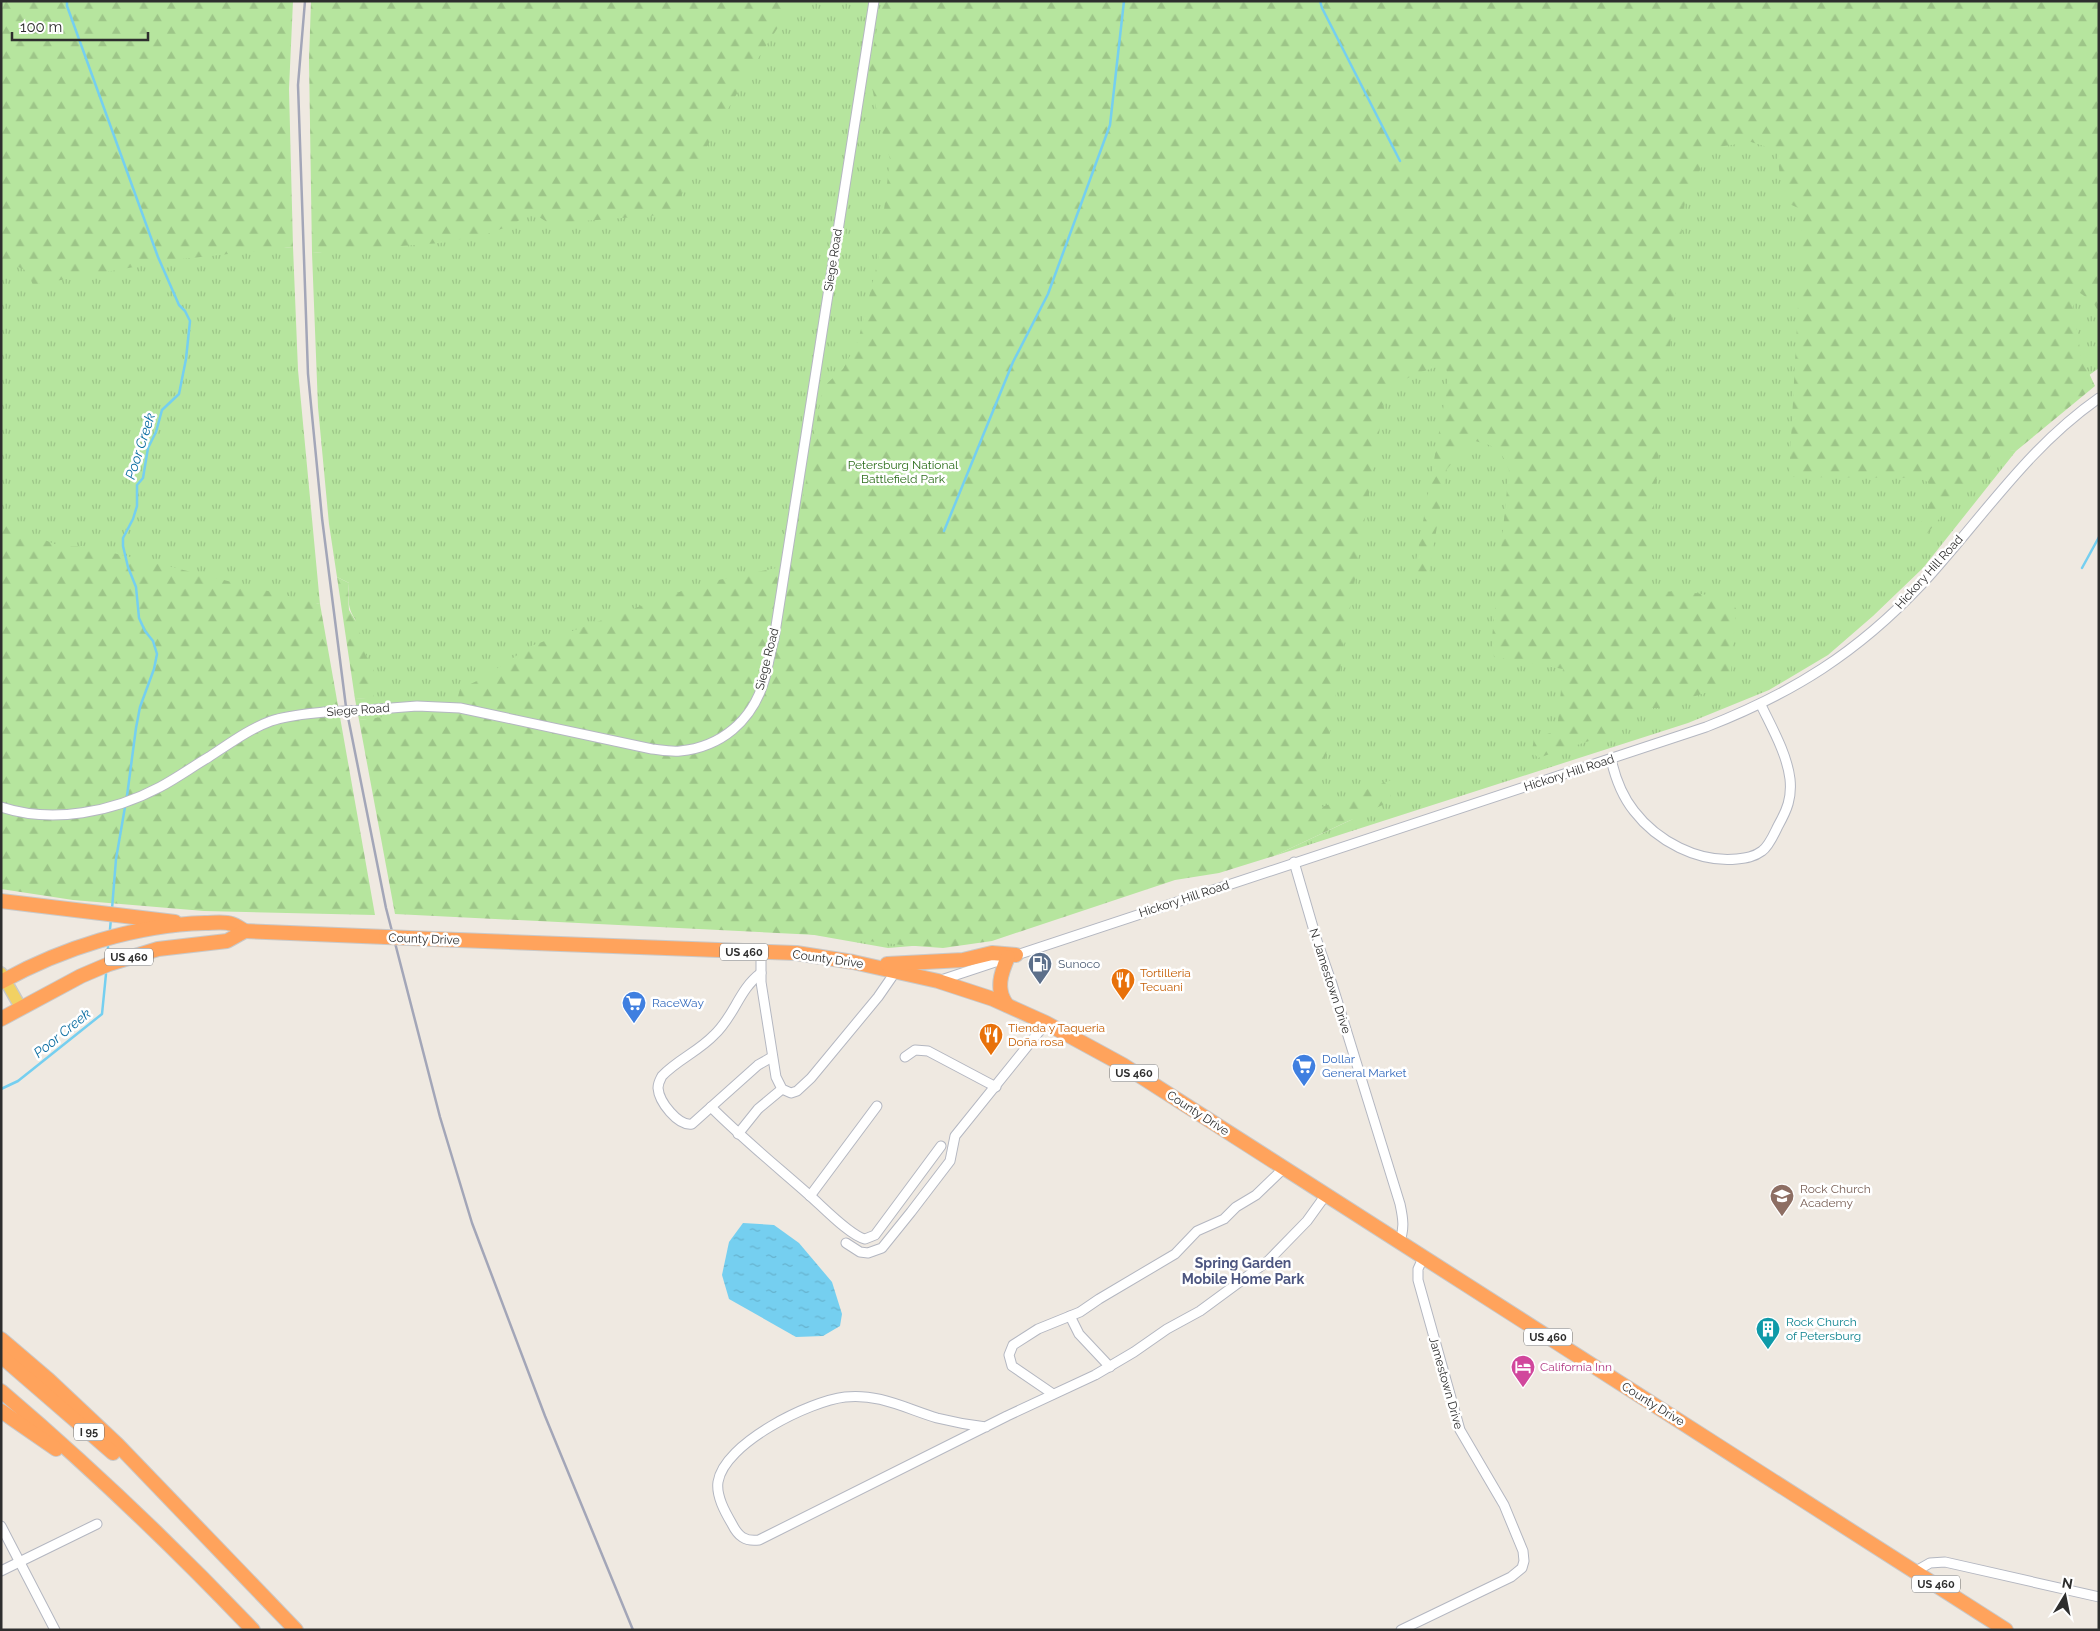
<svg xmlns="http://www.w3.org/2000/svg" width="2100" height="1631" font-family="Raleway,sans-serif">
<defs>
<pattern id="grass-tufts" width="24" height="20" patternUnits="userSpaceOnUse" patternTransform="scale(1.25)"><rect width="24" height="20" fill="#b6e59e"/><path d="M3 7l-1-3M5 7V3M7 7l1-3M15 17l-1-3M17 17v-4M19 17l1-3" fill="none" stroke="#9dc588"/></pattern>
<pattern id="forest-firs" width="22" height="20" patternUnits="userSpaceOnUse" patternTransform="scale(1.25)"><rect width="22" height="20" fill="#b6e59e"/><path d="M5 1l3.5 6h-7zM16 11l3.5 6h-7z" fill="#9dc588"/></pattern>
<pattern id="water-ripples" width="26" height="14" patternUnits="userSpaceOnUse" patternTransform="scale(1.25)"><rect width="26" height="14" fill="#75cff0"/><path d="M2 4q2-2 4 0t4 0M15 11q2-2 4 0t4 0" fill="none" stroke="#66b2ce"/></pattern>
</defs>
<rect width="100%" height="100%" fill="#efe9e1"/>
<g fill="url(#grass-tufts)">
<polygon points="1,1 283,248 293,247 298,370 320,604 315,603 1,887"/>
<path d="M323,1H2099V368L2085,378L2004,449L2016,451L1923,568L1873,616L1828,655L1769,690L1688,723L1274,856L1353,819L984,940L888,948L803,933L369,719L359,720L355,699L366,698L355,619C347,607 348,597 349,583L337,577L329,524L318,407L312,253L322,252Z"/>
</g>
<g fill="url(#forest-firs)">
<polygon points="1,1 293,1 289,89 293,247 173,260 33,285 27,271 1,259"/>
<path d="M311,1H796C749,68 710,139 673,212L661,215L558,223L547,222L536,215L526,216L512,225L487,234L440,243L312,253L309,60Z"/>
<path d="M882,1H2099V313L2093,302L2070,286L2081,356L2095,386L2016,451L1996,449L1926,535L1919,537L1920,525L1929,505V483L1921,478L1789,477L1803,210L1787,203L1780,177L1777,150L1751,142L1711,148L1685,200L1645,590C1679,594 1706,587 1736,608L1730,685L1658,708H1634L1630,722L1598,738L1538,758L1532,751L1534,738L1557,731L1563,669L1494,657L1492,638L1509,470C1500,446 1494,446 1471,440L1447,469L1428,578L1421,577L1415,567L1449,376L1444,365C1419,372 1402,377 1385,397L1317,809L1391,780V801L1274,856L1219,873L1175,880L992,941L943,948L902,945L817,935L395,914L359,720L423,712L453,715L460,689L481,679L531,646L704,583L791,565L823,387L843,369L858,341L878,261L890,159L879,122L869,72Z"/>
<polygon points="1,523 60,546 82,546 135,558 320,604 375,915 204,911 73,900 1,889"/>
<polygon points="337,577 349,583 348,596 349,610 358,625 365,653 374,669 371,684 374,698 355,699"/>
</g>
<polygon fill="url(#water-ripples)" points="743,1223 774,1225 799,1243 832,1282 842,1314 840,1326 823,1336 796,1337 729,1299 722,1275 729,1242"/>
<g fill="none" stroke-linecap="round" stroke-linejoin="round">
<g stroke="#75cff0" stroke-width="2.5">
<polyline points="67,1 67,6 158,257 179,305 185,311 190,321 186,359 179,394 162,410 156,432 148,448 143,478 137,485 137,506 133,519 123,538 123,546 128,567 136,587 139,618 145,631 153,641 157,654 154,669 140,707 136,728 127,796"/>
<polyline points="1320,1 1322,8 1400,161"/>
<polyline points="944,531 1013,362 1048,294 1110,125 1124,1"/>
<polyline points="2082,568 2099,537"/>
<polyline points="112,909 116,859 125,807"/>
<polyline points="110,929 111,919"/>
<polyline points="108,955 108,947"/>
<polyline points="1,1089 18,1081 102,1014 106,974"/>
</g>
<defs>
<g id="minor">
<path d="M366,710L417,706L460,708L652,749C661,750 671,752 680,751C721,747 752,721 764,681C768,667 770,653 774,639L874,1"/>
<path d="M1611,759C1615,777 1622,796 1634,811C1657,841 1698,863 1737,859C1746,858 1754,857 1762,851C1769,846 1774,834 1778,826C1787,810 1792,798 1790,779C1787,754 1772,728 1761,705"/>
<path d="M1,807C53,824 113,812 160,787C177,778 192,767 209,757C229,744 249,729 271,721C288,715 306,714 324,712"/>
<path d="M1294,862L1317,941L1332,984L1400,1204C1403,1218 1405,1229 1399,1243"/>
<polyline points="761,952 761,982 776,1077 782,1089 791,1093 797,1091 811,1078 878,997 896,971"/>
<path d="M761,973C739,989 734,1017 714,1035C699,1051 677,1060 662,1076C660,1080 658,1083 658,1088C659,1102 678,1126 692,1124L758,1065L772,1057"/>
<path d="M938,981L1706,727C1793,693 1857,653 1922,584C1981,520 2026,449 2099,398"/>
<polyline points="905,1057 915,1050 928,1051 996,1087"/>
<path d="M711,1107C742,1138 775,1165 808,1194C821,1205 850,1236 865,1239L875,1235L941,1146"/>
<polyline points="738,1134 758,1109 782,1089"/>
<polyline points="810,1196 877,1106"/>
<polyline points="846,1243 860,1252 868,1253 882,1248 911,1212 950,1161 955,1136 1046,1023"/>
<polyline points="1070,1316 1079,1334 1110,1367"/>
<polyline points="1053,1394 1012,1366 1009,1355 1013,1345 1038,1329 1080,1312 1099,1299 1175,1254 1197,1231 1224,1219 1236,1207 1256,1195 1283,1169"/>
<path d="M986,1427C969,1425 953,1422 937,1418C907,1409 878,1393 845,1397C810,1401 724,1443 718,1482C716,1496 725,1512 732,1524C738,1536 745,1542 759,1540L1007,1416L1095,1375L1134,1352L1167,1329L1200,1311L1268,1261L1307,1221L1325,1196"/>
<polyline points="1,1526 55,1630"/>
<polyline points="1,1571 97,1524"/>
<polyline points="1916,1571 1930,1563 1945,1562 2099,1597"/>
<polyline points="1401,1630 1511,1577 1522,1568 1524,1561 1523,1551 1504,1505 1460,1430 1418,1280 1418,1269 1423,1258"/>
</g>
<polyline id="major" points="1,973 21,1008"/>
<g id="highway">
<polyline points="1,901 175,922"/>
<polyline points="433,939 796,953 853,962 938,981 993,999 1046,1023 1123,1065 2006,1630"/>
<polyline points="887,964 963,960 992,953 1016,955"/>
<path d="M1,982C62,948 135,925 205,923C213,923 224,921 232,924C236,925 241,929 245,931L386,937"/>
<path d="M1007,1005C995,990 1001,973 1008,957"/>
<polyline points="1,1019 81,976 109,964 158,949 227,941 245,931"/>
<polyline points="1,1339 49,1380 117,1444 296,1630"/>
<polyline points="1,1356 113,1453"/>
<path d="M1,1391C89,1466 173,1546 253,1630"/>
<polyline points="1,1411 56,1449"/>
</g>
</defs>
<use href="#minor" stroke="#b4b7c1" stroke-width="11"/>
<use href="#major" stroke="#c9c9c9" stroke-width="14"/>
<use href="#highway" stroke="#c9c9c9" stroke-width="16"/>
<use href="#minor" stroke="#fff" stroke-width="9"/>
<use href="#major" stroke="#f2d163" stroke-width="11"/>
<use href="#highway" stroke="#ffa35c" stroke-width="14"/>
<polyline stroke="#a3a6b8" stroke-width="2.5" points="305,1 298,85 308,374 322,518 346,707 386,908 440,1117 472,1223 545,1416 633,1630"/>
<defs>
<polyline id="minor-bridge" points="324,712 366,710"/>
<polyline id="highway-bridge" points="386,937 433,939"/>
</defs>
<use href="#minor-bridge" stroke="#b4b7c1" stroke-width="11" stroke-linecap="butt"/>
<use href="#highway-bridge" stroke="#c9c9c9" stroke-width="16" stroke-linecap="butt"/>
<use href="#minor-bridge" stroke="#fff" stroke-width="9"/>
<use href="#highway-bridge" stroke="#ffa35c" stroke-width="14"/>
</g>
<defs>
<symbol id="fuel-pin" viewBox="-11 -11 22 30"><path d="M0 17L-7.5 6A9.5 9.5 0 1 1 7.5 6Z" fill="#5c6f8a" stroke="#fff"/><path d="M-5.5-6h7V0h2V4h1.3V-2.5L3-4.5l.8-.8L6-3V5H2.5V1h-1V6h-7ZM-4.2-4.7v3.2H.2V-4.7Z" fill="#fff"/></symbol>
<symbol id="restaurant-pin" viewBox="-11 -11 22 30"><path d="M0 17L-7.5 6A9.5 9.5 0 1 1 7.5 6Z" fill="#e8710a" stroke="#fff"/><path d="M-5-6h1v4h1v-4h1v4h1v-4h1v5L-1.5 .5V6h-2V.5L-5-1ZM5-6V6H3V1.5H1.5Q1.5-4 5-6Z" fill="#fff"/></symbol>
<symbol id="supermarket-pin" viewBox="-11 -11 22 30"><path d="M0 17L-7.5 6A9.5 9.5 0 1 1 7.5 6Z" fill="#3f7fe0" stroke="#fff"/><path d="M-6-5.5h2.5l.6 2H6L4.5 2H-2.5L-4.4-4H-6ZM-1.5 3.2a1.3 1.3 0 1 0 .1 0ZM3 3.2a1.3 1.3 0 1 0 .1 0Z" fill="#fff"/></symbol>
<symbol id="school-pin" viewBox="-11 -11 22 30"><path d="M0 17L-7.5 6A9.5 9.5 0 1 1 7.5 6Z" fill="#8d6e63" stroke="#fff"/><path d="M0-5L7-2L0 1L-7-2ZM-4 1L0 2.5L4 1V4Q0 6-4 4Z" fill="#fff"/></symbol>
<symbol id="building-pin" viewBox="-11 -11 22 30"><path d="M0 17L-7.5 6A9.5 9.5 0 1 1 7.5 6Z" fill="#0f9aa8" stroke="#fff"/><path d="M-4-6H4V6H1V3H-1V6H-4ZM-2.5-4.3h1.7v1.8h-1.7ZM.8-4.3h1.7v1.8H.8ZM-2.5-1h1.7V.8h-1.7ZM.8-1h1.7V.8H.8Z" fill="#fff"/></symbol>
<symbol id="hotel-pin" viewBox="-11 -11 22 30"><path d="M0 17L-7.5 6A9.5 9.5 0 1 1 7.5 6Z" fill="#d1479c" stroke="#fff"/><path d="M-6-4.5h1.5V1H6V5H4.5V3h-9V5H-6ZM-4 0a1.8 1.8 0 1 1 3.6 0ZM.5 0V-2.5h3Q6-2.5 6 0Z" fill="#fff"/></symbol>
</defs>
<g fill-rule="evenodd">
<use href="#fuel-pin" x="1026" y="950" width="28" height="38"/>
<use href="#restaurant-pin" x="1109" y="966" width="28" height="38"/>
<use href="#supermarket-pin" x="620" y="989" width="28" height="38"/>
<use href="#restaurant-pin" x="977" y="1021" width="28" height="38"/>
<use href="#supermarket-pin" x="1290" y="1052" width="28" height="38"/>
<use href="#school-pin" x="1768" y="1182" width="28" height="38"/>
<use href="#building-pin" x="1754" y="1315" width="28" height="38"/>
<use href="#hotel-pin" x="1509" y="1353" width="28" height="38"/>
</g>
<g text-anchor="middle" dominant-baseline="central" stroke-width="5" stroke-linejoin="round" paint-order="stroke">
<g fill="#fff" stroke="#6d6d6d" stroke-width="1">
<rect x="720" y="943.5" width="48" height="17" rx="4"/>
<rect x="105" y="948.5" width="48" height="17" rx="4"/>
<rect x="1110" y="1064.5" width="48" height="17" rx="4"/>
<rect x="1524" y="1328.5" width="48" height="17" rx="4"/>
<rect x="74" y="1423.5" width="30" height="17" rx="4"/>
<rect x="1912" y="1575.5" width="48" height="17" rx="4"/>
</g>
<g font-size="11" font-weight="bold" fill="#2e2e2e">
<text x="744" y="952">US 460</text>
<text x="129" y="957">US 460</text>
<text x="1134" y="1073">US 460</text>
<text x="1548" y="1337">US 460</text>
<text x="89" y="1432">I 95</text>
<text x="1936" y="1584">US 460</text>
</g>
<g font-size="12" fill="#2e2e2e" stroke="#fff">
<text transform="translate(833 260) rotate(-81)">Siege Road</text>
<text transform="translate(1929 572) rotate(-48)">Hickory Hill Road</text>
<text transform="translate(767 659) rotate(-76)">Siege Road</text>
<text transform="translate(358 710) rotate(-4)">Siege Road</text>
<text transform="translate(1569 773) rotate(-18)">Hickory Hill Road</text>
<text transform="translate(1184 899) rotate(-18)">Hickory Hill Road</text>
<text transform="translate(424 939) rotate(2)">County Drive</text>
<text transform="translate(828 959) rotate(8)">County Drive</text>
<text transform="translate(1330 981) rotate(72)">N. Jamestown Drive</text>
<text transform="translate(1198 1113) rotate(33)">County Drive</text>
<text transform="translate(1446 1383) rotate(74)">Jamestown Drive</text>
<text transform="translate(1653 1404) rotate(32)">County Drive</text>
</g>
<g font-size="12" fill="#2c6e1b" stroke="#fff">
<text x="903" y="465">Petersburg National<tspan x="903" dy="14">Battlefield Park</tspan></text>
</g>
<g font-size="12" fill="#4e5e75" stroke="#fff" text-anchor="start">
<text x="1058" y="964">Sunoco</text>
</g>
<g font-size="12" fill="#c56008" stroke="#fff" text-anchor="start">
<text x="1140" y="973">Tortilleria<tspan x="1140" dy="14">Tecuani</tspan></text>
<text x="1008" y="1028">Tienda y Taqueria<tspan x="1008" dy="14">Doña rosa</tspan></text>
</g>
<g font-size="12" fill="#366cbe" stroke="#fff" text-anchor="start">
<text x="652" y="1003">RaceWay</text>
<text x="1322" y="1059">Dollar<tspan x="1322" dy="14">General Market</tspan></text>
</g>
<g font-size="12" fill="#785e54" stroke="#fff" text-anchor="start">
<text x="1800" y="1189">Rock Church<tspan x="1800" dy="14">Academy</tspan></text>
</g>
<g font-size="12" fill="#0d838f" stroke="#fff" text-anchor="start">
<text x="1786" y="1322">Rock Church<tspan x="1786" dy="14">of Petersburg</tspan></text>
</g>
<g font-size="12" fill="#b23c85" stroke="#fff" text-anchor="start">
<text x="1540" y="1367">California Inn</text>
</g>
<g font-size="14" font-style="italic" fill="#0d6fa3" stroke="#fff">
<text transform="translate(140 446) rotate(-72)">Poor Creek</text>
<text transform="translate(62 1033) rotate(-39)">Poor Creek</text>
</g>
<g font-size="14" font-weight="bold" fill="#4d5680" stroke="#fff">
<text x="1243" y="1263">Spring Garden<tspan x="1243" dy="16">Mobile Home Park</tspan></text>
</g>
</g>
<rect width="2100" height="1631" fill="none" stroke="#2e2e2e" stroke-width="5"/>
<g transform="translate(2065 1596) rotate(10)" stroke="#ffffff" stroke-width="4" paint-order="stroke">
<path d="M0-4L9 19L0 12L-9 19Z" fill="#2e2e2e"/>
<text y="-8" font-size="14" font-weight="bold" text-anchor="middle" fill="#2e2e2e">N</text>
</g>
<path d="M12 32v8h136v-8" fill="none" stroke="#2e2e2e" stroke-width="2.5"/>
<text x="20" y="32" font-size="15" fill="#2e2e2e" stroke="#ffffff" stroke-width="4" paint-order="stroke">100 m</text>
</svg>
